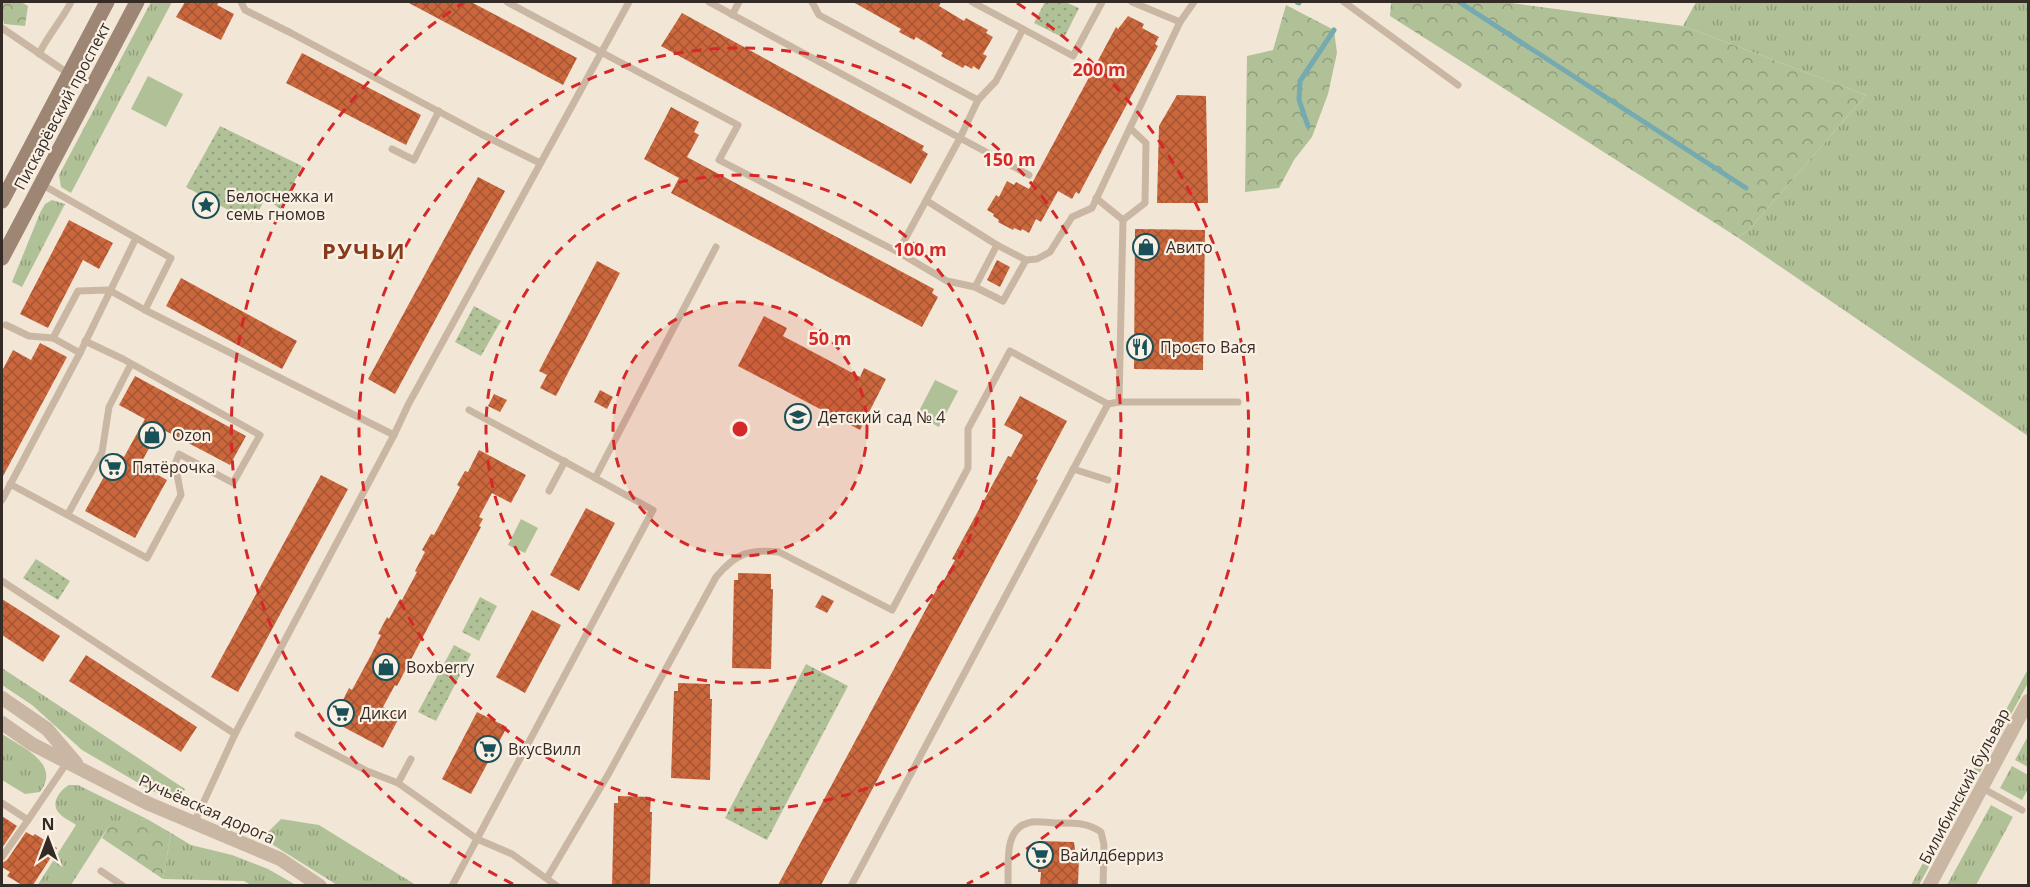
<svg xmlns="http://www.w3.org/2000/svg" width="2030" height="887" font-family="'Open Sans',sans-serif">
<defs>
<pattern id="grass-tufts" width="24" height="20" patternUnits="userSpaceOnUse" patternTransform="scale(1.5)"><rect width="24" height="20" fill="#b1c197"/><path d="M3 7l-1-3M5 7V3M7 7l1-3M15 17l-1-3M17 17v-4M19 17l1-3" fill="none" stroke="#919d7b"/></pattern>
<pattern id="forest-crowns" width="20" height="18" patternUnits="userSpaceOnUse" patternTransform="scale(1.5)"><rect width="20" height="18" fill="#b1c197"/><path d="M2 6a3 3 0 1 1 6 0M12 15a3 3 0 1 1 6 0" fill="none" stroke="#919d7b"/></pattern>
<pattern id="park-dots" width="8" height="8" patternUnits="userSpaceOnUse" patternTransform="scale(1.5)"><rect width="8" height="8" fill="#b1c197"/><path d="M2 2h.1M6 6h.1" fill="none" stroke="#919d7b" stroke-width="1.8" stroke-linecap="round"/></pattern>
<pattern id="building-cross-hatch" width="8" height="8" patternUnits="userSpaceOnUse" patternTransform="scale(1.5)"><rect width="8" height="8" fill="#cb673d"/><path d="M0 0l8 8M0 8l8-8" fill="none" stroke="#a65533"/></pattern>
</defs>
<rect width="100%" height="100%" fill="#f2e7d7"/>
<g fill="url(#grass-tufts)">
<polygon points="151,2 172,2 71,193 61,187 59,175"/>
<polygon points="1696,2 2028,2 2028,436 1737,237 1748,231 1866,95 1683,26"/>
<polygon points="52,200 65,204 22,287 12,282 40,213 45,204"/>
<polygon points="2,668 185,789 178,800 152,791 82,750 32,705 2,685"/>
<polygon points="2028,669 2028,683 1919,885 1911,885"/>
<path d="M2,734C21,747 62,763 40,792L25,794L2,780Z"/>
<polygon points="2028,736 2028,767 2015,760"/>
<polygon points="2012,766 2028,775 2028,789 2022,800 2000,788"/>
<path d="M69,785H78L147,819L110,824L71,885L37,886L76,825C71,821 63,818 59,813C50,803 60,790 69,785Z"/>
<polygon points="1991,805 2013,817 1976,885 1947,885"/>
<polygon points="281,819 319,825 416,885 337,885 262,838"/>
<polygon points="171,833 191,845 232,855 268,869 296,885 251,885 244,881 163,879"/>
</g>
<g fill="url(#forest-crowns)">
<polygon points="2,2 21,2 28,6 25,26 4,24 2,16"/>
<polygon points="1391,2 1504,2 1683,26 1866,95 1748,231 1737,237 1390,16"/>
<polygon points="1286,5 1334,30 1337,53 1328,94 1312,137 1294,160 1279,188 1245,192 1247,56 1273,50"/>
<polygon points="147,819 171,833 163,879 102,838 110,823"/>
</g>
<g fill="url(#park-dots)">
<polygon points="1045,2 1065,2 1079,8 1064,38 1034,23"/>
<polygon points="220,126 302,166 281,209 265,199 252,223 186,187"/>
<polygon points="474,306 501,321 481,356 455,342"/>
<polygon points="36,559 70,581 58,600 23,578"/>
<polygon points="480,597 497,606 479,641 462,632"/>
<polygon points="454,645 471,654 436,721 418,712"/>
<polygon points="806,664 848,686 767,840 725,818"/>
</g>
<g fill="#b1c197">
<polygon points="148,76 183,94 166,127 131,109"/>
<polygon points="935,380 958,391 939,427 917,415"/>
<polygon points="521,519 538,528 525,553 508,545"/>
</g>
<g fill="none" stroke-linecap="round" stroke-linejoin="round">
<g stroke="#75aab0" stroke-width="5">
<polyline points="1297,2 1299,3"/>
<polyline points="1459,2 1746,188"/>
<polyline points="1308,126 1299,100 1300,81 1334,30"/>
</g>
</g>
<g fill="url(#building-cross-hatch)">
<polygon points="185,2 219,2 217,5 234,14 221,40 176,17"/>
<polygon points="407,2 471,2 577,58 563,85"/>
<polygon points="853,2 941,2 939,6 964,21 966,18 988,30 986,33 993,37 983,54 987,56 979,70 973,66 972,69 965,65 963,68 941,56 943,53 916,37 914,40 899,32 901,29"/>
<polygon points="682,13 924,146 922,150 928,154 911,184 661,46"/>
<polygon points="1128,16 1144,24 1142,28 1159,37 1155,44 1158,46 1079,194 1076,192 1072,199 1058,191 1041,222 1036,219 1029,233 1022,229 1021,231 1014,228 1013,230 998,222 999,220 993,216 994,214 987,210 996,195 999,197 1007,181 1014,185 1016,182 1029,189 1116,27 1118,29"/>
<polygon points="302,53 421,115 406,145 286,83"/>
<polygon points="1177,95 1206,96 1208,203 1157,203 1159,126"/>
<polygon points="671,107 699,122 694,132 699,135 687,157 934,289 932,293 938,297 922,327 671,193 679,178 644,159"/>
<polygon points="478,177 505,191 395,394 368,379"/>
<polygon points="69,220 113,243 99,269 83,260 48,328 20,314"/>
<polygon points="1135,229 1205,230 1203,370 1134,369"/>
<polygon points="997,260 1010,267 1000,287 987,280"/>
<polygon points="597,261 620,273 556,396 540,388 547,375 539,371"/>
<polygon points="181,278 297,341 282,369 166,306"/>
<polygon points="764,316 787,328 783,336 860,377 864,368 886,379 860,430 738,366"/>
<polygon points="40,343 67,357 2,478 2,371 13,350 31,360"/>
<polygon points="135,376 246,436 230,465 160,428 140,465 167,480 135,538 85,511 117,453 124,457 145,419 119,405"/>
<polygon points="600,390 613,397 607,409 594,402"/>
<polygon points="494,394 507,400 500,412 488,406"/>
<polygon points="1020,396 1067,421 1036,479 1038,480 821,885 778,885 941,581 943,582 955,560 952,559 1008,456 1011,457 1023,435 1004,425"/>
<polygon points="479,450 526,475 511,503 492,493 479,517 483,519 479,526 481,527 397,686 395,685 383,707 400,716 383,748 334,722 346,701 343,700 349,688 352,690 371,655 381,635 378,634 387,617 389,619 400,599 402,600 417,572 415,571 425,552 422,550 431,534 434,535 460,487 457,485 465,471 468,472"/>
<polygon points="321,475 348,489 238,692 211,677"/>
<polygon points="586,508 615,523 579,591 550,575"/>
<polygon points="738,573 771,574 771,589 773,589 771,669 732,668 734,580 738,580"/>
<polygon points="822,595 834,601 827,613 815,607"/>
<polygon points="2,599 60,636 43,662 2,635"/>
<polygon points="532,610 561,625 525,693 496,677"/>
<polygon points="86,655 197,727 181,752 69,681"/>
<polygon points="678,683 710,684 710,699 712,699 710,780 671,778 674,691 678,691"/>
<polygon points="477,712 507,727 471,794 442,779"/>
<polygon points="618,796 651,797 650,812 652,812 650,885 612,885 614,803 618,803"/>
<polygon points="2,816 17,826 2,848"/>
<polygon points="26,832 33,836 35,834 57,848 33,885 22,885 7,876 10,872 2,867 2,863 7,860"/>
<polygon points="1039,841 1074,842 1076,857 1079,857 1078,885 1040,885 1041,872 1038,872"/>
</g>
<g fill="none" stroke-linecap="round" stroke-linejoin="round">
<g stroke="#cab7a3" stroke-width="7">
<polyline points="241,2 245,10 291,33 481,134 540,163"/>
<polyline points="507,2 738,125 719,160 898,252 947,281 975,287 997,245"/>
<polyline points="709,2 960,138 898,252"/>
<polyline points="812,2 819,15 978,100"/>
<polyline points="972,2 1023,29 996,81 978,100 960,138 1029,175"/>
<polyline points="1132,2 1180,22"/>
<polyline points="1344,2 1458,85"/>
<polyline points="732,15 739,2"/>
<polyline points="2,28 69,74"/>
<polyline points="1023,29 1073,56 1102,2"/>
<path d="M39,54C48,35 62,20 71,2"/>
<polyline points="392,149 414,160 439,111"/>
<polyline points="1096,198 1123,220 1119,402"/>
<polyline points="927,201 997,245 1026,260 1037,259 1050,252 1072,217 1092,208 1180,22 1194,2"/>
<polyline points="1123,220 1145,203 1146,143 1130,128"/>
<polyline points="136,238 171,258 145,310"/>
<polyline points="975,287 1003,301 1026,260"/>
<polyline points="6,325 29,336 53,338 80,353"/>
<polyline points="53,338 78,291 109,290 145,310 394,435"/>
<polyline points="469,410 595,478 716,247"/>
<polyline points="1073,469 1108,480"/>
<polyline points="10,484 147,558 181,495 175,464 179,454 233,483 260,435 123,359 85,341"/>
<polyline points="549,491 565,461"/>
<polyline points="2,500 80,353 136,238 41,184"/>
<polyline points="68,514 102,452 109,407 131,364"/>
<polyline points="2,581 235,734"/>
<polyline points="298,735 367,771 398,783 477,839 452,886"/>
<polyline points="398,783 411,759"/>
<polyline points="1982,788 2022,810"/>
<polyline points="2,803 28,820 2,857"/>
<polyline points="28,820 68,761"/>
<polyline points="194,823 235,734 394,435 408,405 629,2"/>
<polyline points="101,871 123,886"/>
<path d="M547,878L609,773L716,577C736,553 749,549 779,552L892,610L968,468V429L1010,351L1108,404L1119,402H1238"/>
<polyline points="557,886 512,854 477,839 653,510 595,478"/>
<polyline points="851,886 1108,404"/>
<path d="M1008,886C1009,866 1003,829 1028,823C1036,820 1047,823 1056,823C1072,823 1087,822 1101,832L1104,845L1103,886"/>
</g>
<g stroke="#cab7a3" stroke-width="14">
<polyline points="2,698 47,729 76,763"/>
<polyline points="2,723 32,744 147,803 280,859 320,886"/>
<polyline points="1929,886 2028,701"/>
</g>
<g stroke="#9e8675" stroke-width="15">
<polyline points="2,201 107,2"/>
<polyline points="2,258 137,2"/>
</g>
</g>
<circle cx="740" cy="429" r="127" fill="#d62828" fill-opacity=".12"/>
<g fill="none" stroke="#d62828" stroke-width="3" stroke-dasharray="10 8">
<circle cx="740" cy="429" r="127"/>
<circle cx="740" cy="429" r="254"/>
<circle cx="740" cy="429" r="381"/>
<path d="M513 884A508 508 0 0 1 463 3M1017 3A508 508 0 0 1 967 884"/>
</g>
<defs>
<symbol id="sight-ring" viewBox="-11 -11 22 22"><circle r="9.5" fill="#faf1e4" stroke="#1a5058" stroke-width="1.5"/><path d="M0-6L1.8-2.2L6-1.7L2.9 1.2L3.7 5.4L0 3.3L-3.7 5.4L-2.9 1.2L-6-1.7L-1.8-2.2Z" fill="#1a5058"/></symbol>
<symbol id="shop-ring" viewBox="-11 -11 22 22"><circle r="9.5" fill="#faf1e4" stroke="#1a5058" stroke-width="1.5"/><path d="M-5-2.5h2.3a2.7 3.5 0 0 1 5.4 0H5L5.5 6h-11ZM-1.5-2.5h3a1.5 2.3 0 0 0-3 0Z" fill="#1a5058"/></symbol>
<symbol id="restaurant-ring" viewBox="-11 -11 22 22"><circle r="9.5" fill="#faf1e4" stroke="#1a5058" stroke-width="1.5"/><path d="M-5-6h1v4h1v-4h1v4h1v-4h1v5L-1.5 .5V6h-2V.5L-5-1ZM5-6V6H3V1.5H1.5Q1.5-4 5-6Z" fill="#1a5058"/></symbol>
<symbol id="school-ring" viewBox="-11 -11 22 22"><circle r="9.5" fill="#faf1e4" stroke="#1a5058" stroke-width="1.5"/><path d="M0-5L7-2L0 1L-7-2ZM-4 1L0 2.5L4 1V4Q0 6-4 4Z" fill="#1a5058"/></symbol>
<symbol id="supermarket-ring" viewBox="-11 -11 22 22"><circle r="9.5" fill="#faf1e4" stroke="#1a5058" stroke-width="1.5"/><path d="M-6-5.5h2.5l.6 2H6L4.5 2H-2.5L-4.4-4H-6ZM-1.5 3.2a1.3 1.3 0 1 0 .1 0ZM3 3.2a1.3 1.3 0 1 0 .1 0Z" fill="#1a5058"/></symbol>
</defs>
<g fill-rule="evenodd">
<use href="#sight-ring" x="191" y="190" width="30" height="30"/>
<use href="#shop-ring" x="1131" y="232" width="30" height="30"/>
<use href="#restaurant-ring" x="1125" y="332" width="30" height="30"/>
<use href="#school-ring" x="783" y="402" width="30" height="30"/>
<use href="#shop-ring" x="137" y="420" width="30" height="30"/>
<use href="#supermarket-ring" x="98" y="452" width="30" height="30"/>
<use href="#shop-ring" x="371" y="652" width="30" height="30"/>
<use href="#supermarket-ring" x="326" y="698" width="30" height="30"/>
<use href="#supermarket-ring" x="473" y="734" width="30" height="30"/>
<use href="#supermarket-ring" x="1025" y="840" width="30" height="30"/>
</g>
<g text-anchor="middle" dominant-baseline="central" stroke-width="4.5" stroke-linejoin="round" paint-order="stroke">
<g font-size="16" fill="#352b26" stroke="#faf1e4">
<text transform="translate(62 106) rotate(-62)">Пискарёвский проспект</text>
<text transform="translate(1964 786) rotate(-62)">Билибинский бульвар</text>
<text transform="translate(207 809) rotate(24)">Ручьёвская дорога</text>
</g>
<g font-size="16" fill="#352b26" stroke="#faf1e4" text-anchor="start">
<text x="226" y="196">Белоснежка и<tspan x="226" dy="18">семь гномов</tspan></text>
<text x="1166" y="247">Авито</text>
<text x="1160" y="347">Просто Вася</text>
<text x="818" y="417">Детский сад № 4</text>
<text x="172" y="435">Ozon</text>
<text x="132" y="467">Пятёрочка</text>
<text x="406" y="667">Boxberry</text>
<text x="360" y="713">Дикси</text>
<text x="508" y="749">ВкусВилл</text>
<text x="1060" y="855">Вайлдберриз</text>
</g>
<g font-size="22" font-weight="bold" letter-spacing="1.5" fill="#873b1b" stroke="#faf1e4">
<text x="364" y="250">РУЧЬИ</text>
</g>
</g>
<circle cx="740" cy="429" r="9" fill="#d62828" stroke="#faf1e4" stroke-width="3"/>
<g font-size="18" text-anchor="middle" font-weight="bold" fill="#d62828" stroke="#faf1e4" stroke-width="4.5" stroke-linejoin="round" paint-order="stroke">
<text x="1099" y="76">200 m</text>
<text x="1009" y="166">150 m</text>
<text x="920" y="256">100 m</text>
<text x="830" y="345">50 m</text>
</g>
<rect width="2030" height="887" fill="none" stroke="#352b26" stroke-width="6"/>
<g transform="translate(48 839)" stroke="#faf1e4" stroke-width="4.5" paint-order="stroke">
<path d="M0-4.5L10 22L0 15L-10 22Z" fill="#352b26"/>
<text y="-9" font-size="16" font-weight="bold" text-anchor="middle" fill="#352b26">N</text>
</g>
</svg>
